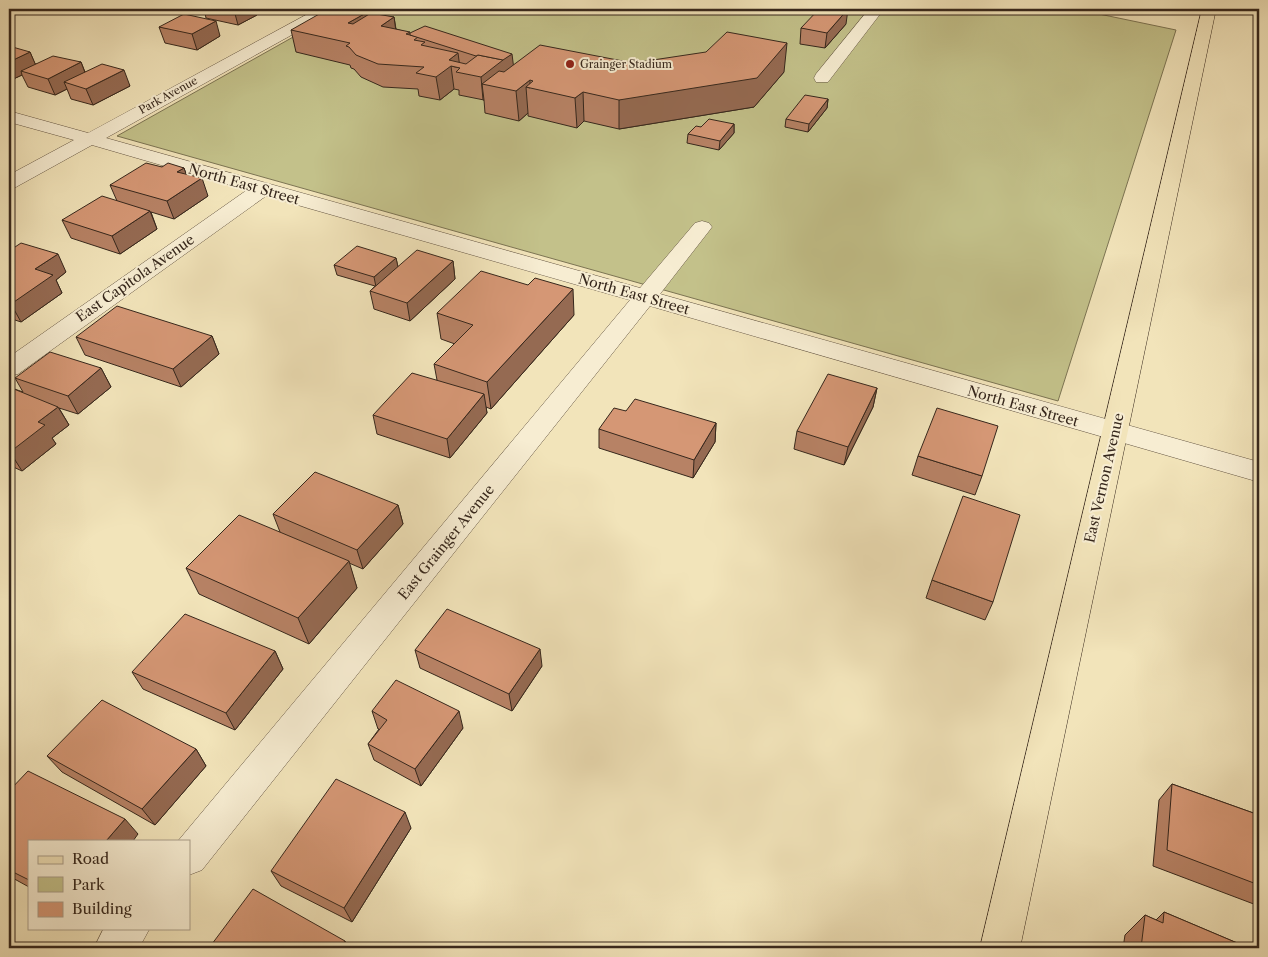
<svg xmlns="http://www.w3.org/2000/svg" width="1268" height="957" font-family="'Libre Caslon Text',serif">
<rect width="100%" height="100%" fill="#f2e4ba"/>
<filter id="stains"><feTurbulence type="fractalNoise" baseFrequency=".004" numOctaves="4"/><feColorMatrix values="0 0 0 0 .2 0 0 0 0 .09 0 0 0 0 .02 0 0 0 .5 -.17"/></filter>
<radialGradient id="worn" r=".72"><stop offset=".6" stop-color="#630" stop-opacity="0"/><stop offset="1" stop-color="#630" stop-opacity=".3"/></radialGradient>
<polygon fill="#c3c18a" stroke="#7c7453" points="343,9 1075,9 1176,30 1058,401 117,136"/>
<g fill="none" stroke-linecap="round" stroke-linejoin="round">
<defs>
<g id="street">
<polygon points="317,9 335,9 333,12 106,138 640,288 695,223 702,221 709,223 712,227 709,231 660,294 1259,462 1259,482 650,306 202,870 189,875 189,841 178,841 630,300 266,196 18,374 9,376 9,357 247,190 92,145 16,187 9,189 9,175 74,140 9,122 9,111 88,133"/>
<polygon points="869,9 884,9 828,82 816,82 814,78 816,74"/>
<polygon points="104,928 150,928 139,948 94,948"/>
</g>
<polygon id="primary" points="1202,9 1216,9 1020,948 980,948"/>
</defs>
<use href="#street" stroke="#655644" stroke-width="1"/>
<use href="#primary" stroke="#36271c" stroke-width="1"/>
<use href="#street" fill="#f7edd2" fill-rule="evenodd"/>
<use href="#primary" fill="#f2e4ba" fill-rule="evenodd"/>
</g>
<g fill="#b78265" stroke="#36271c">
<polygon points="110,9 143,9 132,14"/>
<polygon points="204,9 256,9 257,15 238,25 206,18"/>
<polygon points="366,16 394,17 396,29 513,65 633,63 784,72 754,107 619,129 584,121 577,128 528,116 528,113 519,121 485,113 484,100 459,95 459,90 454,89 440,100 419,96 418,89 383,87 361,77 354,69 351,68 350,65 296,52 291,30"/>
<polygon points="846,24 825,48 800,44 801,28"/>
<polygon points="159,27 220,36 197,50 165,43"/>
<polygon points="30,52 35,64 81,62 85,72 130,86 93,105 71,99 67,89 55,95 28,87 22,75 9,81"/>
<polygon points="828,99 827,108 808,132 785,127 786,119"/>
<polygon points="734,124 734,133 719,150 687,143 688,134 701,127"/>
<polygon points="162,167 184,168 186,174 208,196 174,219 151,212 157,229 120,254 71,238 62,220 117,201 110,185"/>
<polygon points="9,251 66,272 56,280 62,293 21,322 9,318"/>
<polygon points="396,258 398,267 453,261 455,279 410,321 374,309 370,291 375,286 337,275 334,265"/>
<polygon points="437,313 574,315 491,409 486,407 487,413 450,458 377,434 373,415 437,380 434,364 455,344 441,339"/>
<polygon points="212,336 219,354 181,387 85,355 76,337"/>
<polygon points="101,368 111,387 78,414 59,408 69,425 52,438 56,444 22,471 9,465 9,387 23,392 15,378"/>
<polygon points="877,388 873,407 844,465 794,449 797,431"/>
<polygon points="626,411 716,423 715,442 693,478 599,448 599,429"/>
<polygon points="918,456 982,476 975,495 912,475"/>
<polygon points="398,505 403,524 363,569 349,563 357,588 309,644 199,594 186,568 280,532 273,514"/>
<polygon points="932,580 993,602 985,620 926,598"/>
<polygon points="415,650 542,666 512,711 420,668"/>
<polygon points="275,651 283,669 235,730 143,689 132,672"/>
<polygon points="372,711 463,728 421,786 374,760 368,744 379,729 378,729"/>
<polygon points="196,749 206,766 155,825 62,772 47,756"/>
<polygon points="1172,784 1259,815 1259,906 1153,866 1159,800"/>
<polygon points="9,791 138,834 29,841 29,887 9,876"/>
<polygon points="411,828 352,922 281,886 271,871"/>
<polygon points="1164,912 1249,948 1123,948 1125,935 1145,915 1156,920"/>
</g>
<g fill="#956a52" stroke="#36271c">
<polygon points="130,9 143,9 132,14"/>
<polygon points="236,9 256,9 257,15 238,25 234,10"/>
<polygon points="848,9 846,24 825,48 827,33"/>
<polygon points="366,13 370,34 348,23"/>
<polygon points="394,17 397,39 381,26"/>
<polygon points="216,21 220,36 197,50 192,34"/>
<polygon points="787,43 784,72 754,107 619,129 619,100"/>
<polygon points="30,52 37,68 21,71 22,75 9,81 9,62"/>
<polygon points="458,53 460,68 451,66 454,89 440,100 436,77 449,60"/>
<polygon points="512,54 514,70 482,84 484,100 483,100 481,77 496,63"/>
<polygon points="81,62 87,78 64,82 67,89 55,95 48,79"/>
<polygon points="124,70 130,86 93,105 86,89"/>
<polygon points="530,80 530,88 526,87 528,113 519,121 516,91"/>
<polygon points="583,92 584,121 577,128 575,98"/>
<polygon points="828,99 827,108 808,132 809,124"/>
<polygon points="734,124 734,133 719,150 720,141"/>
<polygon points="184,168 190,185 177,172"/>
<polygon points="202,178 208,196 174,219 167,201"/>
<polygon points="150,211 157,229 120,254 112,236"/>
<polygon points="58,254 66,272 56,280 62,293 21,322 11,304 35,269"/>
<polygon points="396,258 398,267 376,287 374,277"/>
<polygon points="453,261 455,279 410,321 407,303"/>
<polygon points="573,289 574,315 491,409 487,382"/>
<polygon points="212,336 219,354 181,387 173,369"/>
<polygon points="101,368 111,387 78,414 68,396"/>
<polygon points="877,388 873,407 844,465 848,447"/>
<polygon points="484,394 487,413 450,458 447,439"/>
<polygon points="58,407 69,425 52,438 56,444 22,471 10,452 38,422"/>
<polygon points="716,423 715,442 693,478 694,460"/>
<polygon points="9,487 14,495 9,499"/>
<polygon points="398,505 403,524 363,569 357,550"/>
<polygon points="349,561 357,588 309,644 298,618"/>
<polygon points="540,649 542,666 512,711 509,694"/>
<polygon points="275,651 283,669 235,730 226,713"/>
<polygon points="459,711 463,728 421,786 415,769"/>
<polygon points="196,749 206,766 155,825 142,809"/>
<polygon points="405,812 411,828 352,922 344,908"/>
<polygon points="125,819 138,834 133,841 106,841"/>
<polygon points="345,941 350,948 341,948"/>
</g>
<g fill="#d59775" stroke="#36271c">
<polygon points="328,9 348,9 366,13 348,23 353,24 371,13 394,17 381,26 410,32 406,34 418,37 414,40 425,42 421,45 458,53 449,60 466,64 478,55 503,60 481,77 456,72 460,68 451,66 436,77 416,73 424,67 378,64 356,55 349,47 346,46 350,43 291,30"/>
<polygon points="819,9 848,9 827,33 801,28"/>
<polygon points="184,14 216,21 192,34 159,27"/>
<polygon points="425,26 512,54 503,60 478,55 476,56 410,35 410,33"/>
<polygon points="727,32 787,43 757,78 619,100 583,92 575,98 526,87 533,81 530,80 516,91 482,84 499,71 504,72 540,45 633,63 706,52"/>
<polygon points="9,46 30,52 9,62"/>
<polygon points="53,56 81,62 48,79 21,71"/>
<polygon points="102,64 124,70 86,89 64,82"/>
<polygon points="805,95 828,99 809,124 786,119"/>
<polygon points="709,119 734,124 720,141 688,134 696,126 701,127"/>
<polygon points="146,163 162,167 168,163 184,168 177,172 202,178 167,201 110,185"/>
<polygon points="102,196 150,211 112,236 62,220"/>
<polygon points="21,243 58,254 35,269 53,275 11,304 9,303 9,251"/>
<polygon points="357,246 396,258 374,277 334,265"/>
<polygon points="417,250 453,261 407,303 370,291"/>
<polygon points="481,271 528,285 535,278 573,289 487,382 434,364 473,325 437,313"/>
<polygon points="117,306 212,336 173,369 76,337"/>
<polygon points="50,352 101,368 68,396 15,378"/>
<polygon points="412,373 484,394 447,439 373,415"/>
<polygon points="828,374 877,388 848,447 797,431"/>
<polygon points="9,387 58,407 38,422 45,425 10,452 9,451"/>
<polygon points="635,399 716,423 694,460 599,429 614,408 626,411"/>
<polygon points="937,408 998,426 982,476 918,456"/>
<polygon points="315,472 398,505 357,550 273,514"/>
<polygon points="963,496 1020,515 993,602 932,580"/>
<polygon points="239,515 349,561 298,618 186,568"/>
<polygon points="447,609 540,649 509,694 415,650"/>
<polygon points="185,614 275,651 226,713 132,672"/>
<polygon points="396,680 459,711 415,769 368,744 387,720 372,711"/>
<polygon points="102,700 196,749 142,809 47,756"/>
<polygon points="28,771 125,819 106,841 29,841 29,880 9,870 9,791"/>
<polygon points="336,779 405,812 344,908 271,871"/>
<polygon points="1172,784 1259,815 1259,885 1167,850"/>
<polygon points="253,889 345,941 341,948 209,948"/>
<polygon points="1164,912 1249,948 1141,948 1145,915 1163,923"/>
</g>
<circle fill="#8f2418" stroke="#f7edd2" stroke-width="2" cx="570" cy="64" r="5"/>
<g text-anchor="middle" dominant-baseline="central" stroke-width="4" stroke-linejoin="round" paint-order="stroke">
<g font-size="11" fill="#36271c" stroke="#f7edd2" text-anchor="start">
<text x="580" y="64">Grainger Stadium</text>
</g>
<g font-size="11" fill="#36271c" stroke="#f7edd2">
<text transform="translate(168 95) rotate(-29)">Park Avenue</text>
</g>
<g font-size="14" fill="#36271c" stroke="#f7edd2">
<text transform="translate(244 184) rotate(16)">North East Street</text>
<text transform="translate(135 278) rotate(-35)">East Capitola Avenue</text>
<text transform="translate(634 294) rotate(16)">North East Street</text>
<text transform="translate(1023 406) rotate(16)">North East Street</text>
<text transform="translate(1104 478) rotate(-77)">East Vernon Avenue</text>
<text transform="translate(446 542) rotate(-51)">East Grainger Avenue</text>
</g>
</g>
<rect width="1268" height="957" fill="none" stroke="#f2e4ba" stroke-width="30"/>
<rect x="10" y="10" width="1248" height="937" fill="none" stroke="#36271c" stroke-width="2.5"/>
<rect x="15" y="15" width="1238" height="927" fill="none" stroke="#36271c"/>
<rect x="28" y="840" width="162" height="90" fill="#f7edd2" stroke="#aa9e89"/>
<rect x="38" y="856" width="25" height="8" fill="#f2e4ba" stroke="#aa9e89"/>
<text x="72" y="864" font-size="15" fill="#36271c">Road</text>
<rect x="38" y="877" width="25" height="15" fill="#c3c18a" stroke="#aa9e89"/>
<text x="72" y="890" font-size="15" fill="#36271c">Park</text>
<rect x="38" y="902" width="25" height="15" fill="#d59775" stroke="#aa9e89"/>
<text x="72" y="914" font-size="15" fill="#36271c">Building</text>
<rect width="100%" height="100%" filter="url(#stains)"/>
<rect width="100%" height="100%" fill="url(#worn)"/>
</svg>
